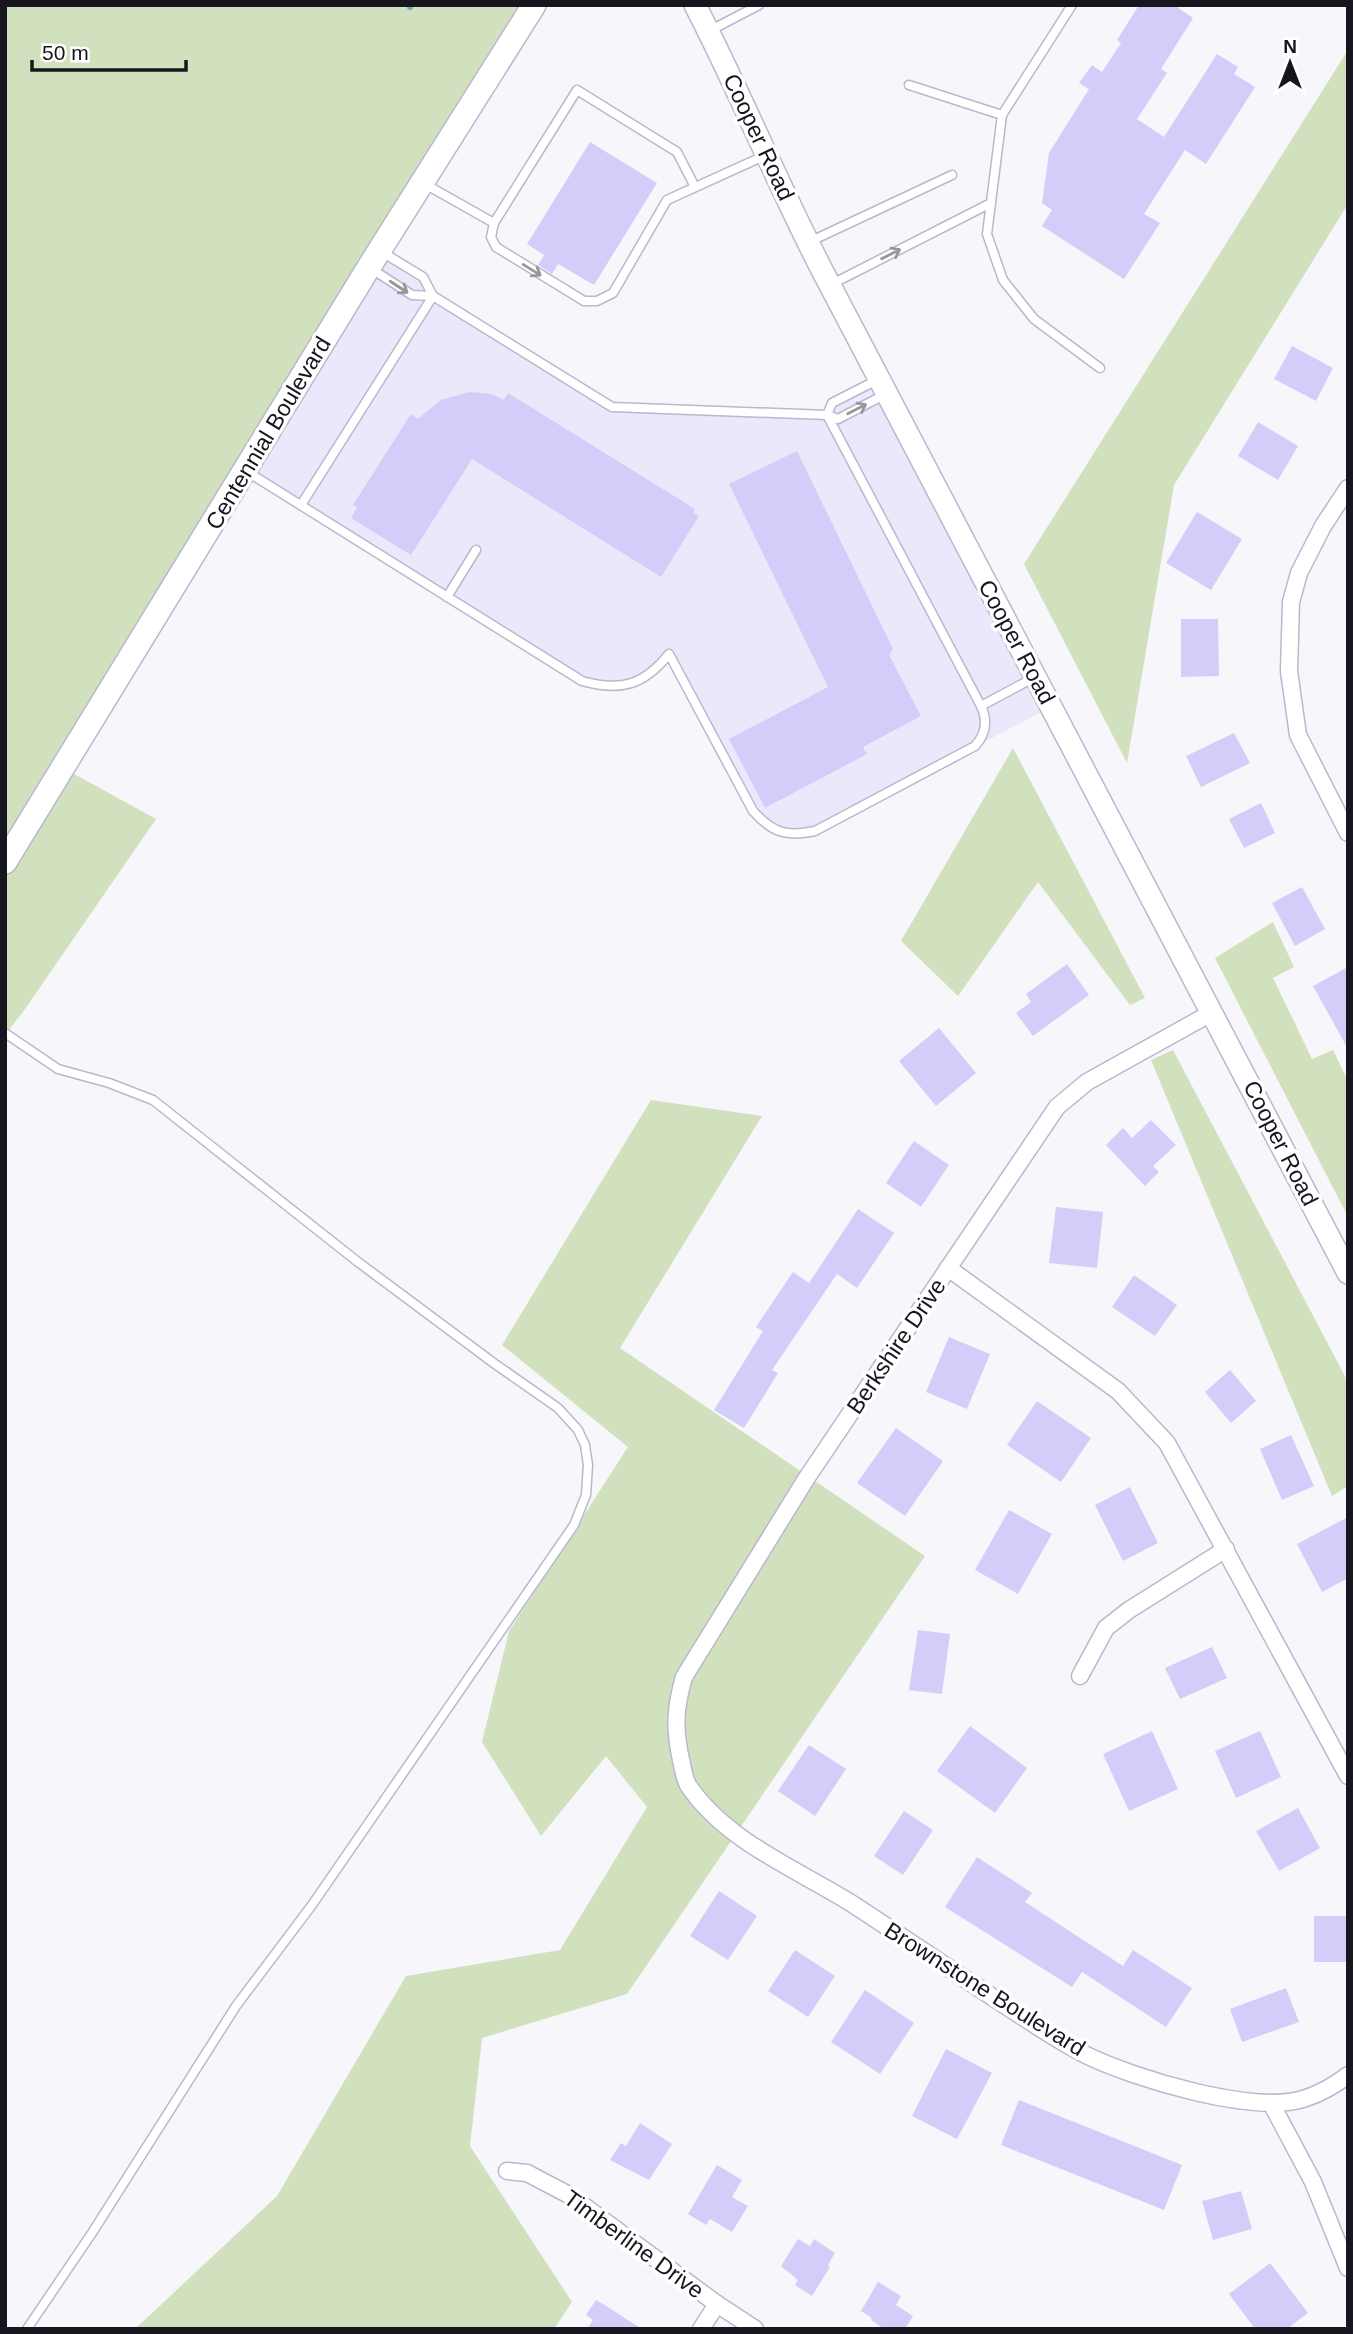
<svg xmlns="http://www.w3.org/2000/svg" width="1353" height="2334" font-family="Arial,sans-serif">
<rect width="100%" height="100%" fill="#f7f6fb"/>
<polygon fill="#eae8fb" points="380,250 423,277 433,296 612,407 826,415 832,403 879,379 1051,707 815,831 780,832 753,811 669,654 656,669 621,686 582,681 245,471"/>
<g fill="#d1e0bd">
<polygon points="5,5 533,5 56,764 156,819 25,1009 5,1035"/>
<polygon points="1348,50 1348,204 1174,485 1127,763 1024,564"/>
<polygon points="1013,748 1145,998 1130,1005 1038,882 958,996 901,941"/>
<polygon points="1273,922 1294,967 1273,978 1312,1059 1333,1050 1348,1081 1348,1217 1215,958"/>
<polygon points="1173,1050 1348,1382 1348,1486 1332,1496 1151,1060"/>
<polygon points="651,1100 762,1116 620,1348 925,1556 627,1994 482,2038 470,2146 572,2302 554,2329 135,2329 277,2196 406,1976 560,1950 647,1807 606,1756 541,1836 482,1742 509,1631 628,1447 502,1345"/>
</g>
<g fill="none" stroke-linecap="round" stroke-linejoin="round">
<polyline stroke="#70abc8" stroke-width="6" points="410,5 410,7"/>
</g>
<g fill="#d3cef9">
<polygon points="1139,5 1174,5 1193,18 1161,69 1167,73 1137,119 1164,137 1217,54 1238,67 1234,74 1255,87 1206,164 1185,150 1144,214 1160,223 1124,279 1042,226 1052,210 1042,203 1049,153 1089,89 1079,83 1092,65 1102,72 1121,43 1117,40"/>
<polygon points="590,142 657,183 594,285 558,264 552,274 538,265 544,255 527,244"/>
<polygon points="1292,346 1333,368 1316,401 1274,379"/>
<polygon points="469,392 492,394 504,400 508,393 695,509 693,513 699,516 661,577 472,459 411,555 351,518 357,507 353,505 411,414 418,419 441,400"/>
<polygon points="1258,422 1298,446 1278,480 1238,456"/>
<polygon points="797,451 893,649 889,655 921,716 863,747 867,754 765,808 729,739 828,687 729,484"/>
<polygon points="1197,512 1242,539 1211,590 1166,563"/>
<polygon points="1181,619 1218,619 1219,676 1181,677"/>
<polygon points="1234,733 1250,763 1201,787 1186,756"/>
<polygon points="1261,803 1275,833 1244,848 1229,819"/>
<polygon points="1302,887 1325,929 1295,946 1272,903"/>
<polygon points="1067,964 1089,995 1033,1036 1016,1013 1031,1002 1026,994"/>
<polygon points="1348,967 1348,1049 1313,986"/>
<polygon points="939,1028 976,1073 936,1106 899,1061"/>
<polygon points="1151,1120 1176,1145 1153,1166 1159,1172 1145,1186 1106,1145 1123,1128 1132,1138"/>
<polygon points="914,1141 949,1165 921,1207 886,1183"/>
<polygon points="1056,1207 1103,1212 1097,1268 1049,1263"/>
<polygon points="858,1209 894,1233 857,1288 837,1274 772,1370 778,1373 744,1428 714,1410 763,1331 756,1327 793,1272 809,1283"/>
<polygon points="1134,1275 1177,1305 1155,1336 1112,1307"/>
<polygon points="949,1337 990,1354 967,1409 926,1392"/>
<polygon points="1230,1370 1256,1401 1231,1423 1205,1392"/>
<polygon points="1037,1401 1091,1438 1061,1482 1007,1445"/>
<polygon points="896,1428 943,1461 905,1516 857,1483"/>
<polygon points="1291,1435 1314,1486 1282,1500 1260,1449"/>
<polygon points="1130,1487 1158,1543 1123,1561 1095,1505"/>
<polygon points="1009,1510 1052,1534 1018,1594 975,1570"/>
<polygon points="1348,1517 1348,1578 1322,1592 1297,1544"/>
<polygon points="918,1630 950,1634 942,1694 909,1690"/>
<polygon points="1212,1647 1227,1678 1180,1699 1165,1668"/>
<polygon points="970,1726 1027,1768 995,1813 937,1771"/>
<polygon points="1152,1731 1178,1789 1129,1811 1103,1754"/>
<polygon points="1260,1731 1281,1777 1236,1798 1215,1751"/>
<polygon points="809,1745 846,1769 815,1816 778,1791"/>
<polygon points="1298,1808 1320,1848 1279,1871 1256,1831"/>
<polygon points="904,1811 933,1830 903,1875 874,1856"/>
<polygon points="977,1857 1032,1893 1025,1902 1123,1966 1133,1950 1192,1988 1166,2027 1082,1972 1072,1987 945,1907"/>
<polygon points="719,1891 757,1916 728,1960 690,1936"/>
<rect x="1314" y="1916" width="34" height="46"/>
<polygon points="795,1950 835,1976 808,2017 768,1991"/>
<polygon points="1286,1988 1299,2022 1242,2042 1230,2009"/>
<polygon points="865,1990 914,2023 880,2074 831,2042"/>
<polygon points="946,2049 992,2073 957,2139 912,2116"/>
<polygon points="1019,2100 1182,2165 1164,2210 1001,2145"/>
<polygon points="640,2123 672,2144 649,2180 610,2160 621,2143 626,2146"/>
<polygon points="717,2165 742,2180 732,2197 748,2206 732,2232 710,2219 706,2225 688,2214"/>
<polygon points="1241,2191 1252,2229 1213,2240 1202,2201"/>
<polygon points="798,2239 810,2246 814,2239 835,2253 828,2265 830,2267 812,2296 795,2285 798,2280 781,2266"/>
<polygon points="1270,2263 1308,2313 1287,2329 1255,2329 1229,2294"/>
<polygon points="878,2282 901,2296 896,2305 913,2316 905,2329 884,2329 871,2320 872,2318 861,2311"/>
<polygon points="596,2300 603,2304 642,2329 587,2329 593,2320 586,2315"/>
</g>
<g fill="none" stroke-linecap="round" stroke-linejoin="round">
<defs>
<g id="service">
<polyline points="1072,5 1002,115 987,234 1003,280 1034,319 1100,368"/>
<polyline points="711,30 759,5"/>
<polyline points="909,85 1002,115"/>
<polyline points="423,183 494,223"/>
<polyline points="695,187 677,152 577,90 494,223 491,237 496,247 584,301 597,301 613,293 667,200 766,155"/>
<polyline points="809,242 952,175"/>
<polyline points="382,252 423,277 433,296 612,407 827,415 838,419 886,394"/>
<polyline points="370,268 412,295 433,296"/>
<polyline points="830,285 991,203"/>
<polyline points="827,415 832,403 877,380"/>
<path d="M246,471L582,681C621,692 644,685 669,654L753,811C773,833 786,837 815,831L975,746C986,734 988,721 981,706L827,415"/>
<polyline points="301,505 433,296"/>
<polyline points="447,597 476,550"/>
<polyline points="981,706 1035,677"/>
<polyline points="5,1033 58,1069 109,1083 153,1100 358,1262 495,1364 558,1408 578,1430 585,1445 588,1465 586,1495 574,1525 312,1905 236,2006 92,2233 27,2329"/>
</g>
<g id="minor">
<polyline points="1348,488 1323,526 1299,573 1291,602 1289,671 1298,735 1348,833"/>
<path d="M1213,1012L1087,1082L1057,1107L806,1479L684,1677C675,1708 674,1728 681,1760C683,1768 684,1778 688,1785C726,1842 799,1870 854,1905C903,1937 951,1970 1000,2002C1028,2020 1056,2040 1086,2055C1133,2078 1256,2116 1306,2098C1321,2093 1335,2085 1348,2075"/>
<polyline points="948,1268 1118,1391 1167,1443 1348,1776"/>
<polyline points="1080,1676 1106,1628 1129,1610 1226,1549"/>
<polyline points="1271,2103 1313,2182 1348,2268"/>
<polyline points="507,2171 527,2173 569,2195 717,2304 755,2329"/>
<polyline points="701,2329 717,2304"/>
</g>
<path id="tertiary" d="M695,5C740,92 777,183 822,270C996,605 1175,938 1348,1273"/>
<polyline id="secondary" points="5,862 369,267 534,5"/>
</defs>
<use href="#service" stroke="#bab7cf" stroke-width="11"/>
<use href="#minor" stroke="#bab7cf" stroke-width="19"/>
<use href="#tertiary" stroke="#bab7cf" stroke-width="24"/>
<use href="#secondary" stroke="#bab7cf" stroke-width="26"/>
<use href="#service" stroke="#fff" stroke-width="8"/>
<use href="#minor" stroke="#fff" stroke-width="16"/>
<use href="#tertiary" stroke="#fff" stroke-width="21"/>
<use href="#secondary" stroke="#fff" stroke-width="23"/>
</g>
<defs><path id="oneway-shaft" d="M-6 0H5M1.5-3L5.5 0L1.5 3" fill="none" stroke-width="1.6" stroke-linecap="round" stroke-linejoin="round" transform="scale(1.75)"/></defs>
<g stroke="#97969a">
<use href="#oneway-shaft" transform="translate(891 254) rotate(-27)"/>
<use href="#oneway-shaft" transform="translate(532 270) rotate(32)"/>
<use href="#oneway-shaft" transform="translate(399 287) rotate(33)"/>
<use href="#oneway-shaft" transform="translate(857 409) rotate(-27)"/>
</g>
<g text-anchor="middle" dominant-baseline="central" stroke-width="7" stroke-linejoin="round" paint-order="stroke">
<g font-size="23" fill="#17161e" stroke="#fff">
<text transform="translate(759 137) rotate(65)">Cooper Road</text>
<text transform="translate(268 433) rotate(-59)">Centennial Boulevard</text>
<text transform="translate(1017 642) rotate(62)">Cooper Road</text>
<text transform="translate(1281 1143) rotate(63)">Cooper Road</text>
<text transform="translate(896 1346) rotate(-56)">Berkshire Drive</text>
<text transform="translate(985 1989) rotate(32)">Brownstone Boulevard</text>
<text transform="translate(634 2244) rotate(36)">Timberline Drive</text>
</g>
</g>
<rect width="1353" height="2334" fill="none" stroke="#17161e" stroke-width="14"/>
<g transform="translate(1290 63)" stroke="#ffffff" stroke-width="5" paint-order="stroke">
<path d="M0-5L12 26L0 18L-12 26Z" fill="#17161e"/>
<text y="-10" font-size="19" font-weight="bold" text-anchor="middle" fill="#17161e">N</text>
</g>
<path d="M32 60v10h154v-10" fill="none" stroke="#17161e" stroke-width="3.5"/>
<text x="42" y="60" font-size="21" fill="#17161e" stroke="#ffffff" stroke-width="5" paint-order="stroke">50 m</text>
</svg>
